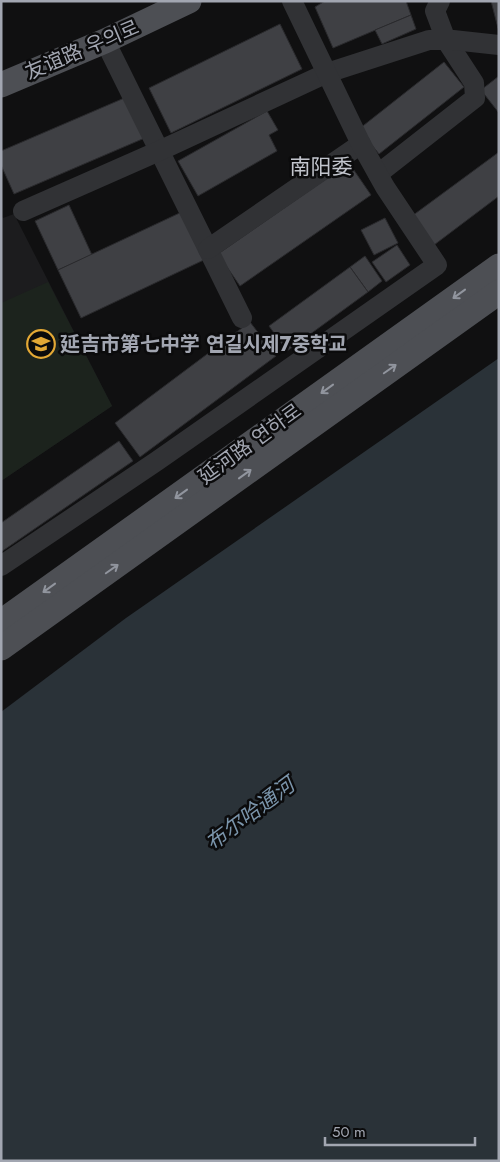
<svg xmlns="http://www.w3.org/2000/svg" width="500" height="1162" font-family="Jost,'Noto Sans SC','Noto Sans KR',sans-serif">
<rect width="100%" height="100%" fill="#101011"/>
<polygon fill="#1c1c1e" points="14,214 112,406 1,481 1,215 3,218"/>
<polygon fill="#1c231d" points="48,282 112,406 1,481 1,303"/>
<polygon fill="#2a3238" points="499,358 499,1161 1,1161 1,712 126,618"/>
<g fill="#3f4044" stroke="#2a2a2d">
<polygon points="325,1 406,1 411,15 333,48 315,7"/>
<polygon points="491,1 499,1 499,32"/>
<polygon points="411,15 416,29 382,44 375,30"/>
<polygon points="280,24 302,69 171,133 149,88"/>
<polygon points="444,62 464,87 379,154 359,129"/>
<polygon points="499,76 499,113 481,90"/>
<polygon points="129,96 147,137 14,194 1,165 1,151"/>
<polygon points="267,111 278,130 269,135 277,151 198,196 178,161"/>
<polygon points="499,152 499,196 434,245 412,216"/>
<polygon points="349,163 371,195 240,286 218,254"/>
<polygon points="69,205 92,255 58,270 35,221"/>
<polygon points="186,210 208,258 81,318 58,270"/>
<polygon points="385,218 398,243 374,255 361,230"/>
<polygon points="397,245 410,265 386,282 372,262"/>
<polygon points="365,256 382,281 368,292 350,267"/>
<polygon points="350,267 368,292 287,351 269,326"/>
<polygon points="250,322 276,356 140,457 115,423"/>
<polygon points="119,441 133,461 1,552 1,523"/>
</g>
<g fill="none" stroke-linecap="round" stroke-linejoin="round">
<g stroke="#313235" stroke-width="20">
<polyline points="105,41 242,318"/>
<polyline points="378,174 475,98 474,83 446,40 435,11 440,1"/>
<polyline points="23,211 159,151 327,73 429,40 453,40 499,45"/>
<polyline points="208,249 361,144"/>
<polyline points="1,566 157,461 437,265 385,187 361,144 292,1"/>
</g>
<g stroke="#4d4f54" stroke-width="25">
<polyline points="1,85 105,41 189,1"/>
<polyline points="1,622 499,266"/>
<polyline points="1,648 499,292"/>
</g>
</g>
<defs><path id="oneway-shaft" d="M-6 0H5M1.5-3L5.5 0L1.5 3" fill="none" stroke-width="1.6" stroke-linecap="round" stroke-linejoin="round" transform="scale(1.25)"/></defs>
<g stroke="#91959e">
<use href="#oneway-shaft" transform="translate(459 294) rotate(144)"/>
<use href="#oneway-shaft" transform="translate(390 369) rotate(-35)"/>
<use href="#oneway-shaft" transform="translate(327 389) rotate(144)"/>
<use href="#oneway-shaft" transform="translate(245 474) rotate(-36)"/>
<use href="#oneway-shaft" transform="translate(181 494) rotate(144)"/>
<use href="#oneway-shaft" transform="translate(112 569) rotate(-35)"/>
<use href="#oneway-shaft" transform="translate(49 588) rotate(144)"/>
</g>
<defs>
<symbol id="school-ring" viewBox="-11 -11 22 22"><circle r="9.5" fill="#0b0b0c" stroke="#e3a835" stroke-width="1.5"/><path d="M0-5L7-2L0 1L-7-2ZM-4 1L0 2.5L4 1V4Q0 6-4 4Z" fill="#e3a835"/></symbol>
</defs>
<g fill-rule="evenodd">
<use href="#school-ring" x="25" y="328" width="32" height="32"/>
</g>
<g text-anchor="middle" dominant-baseline="central" stroke-width="5" stroke-linejoin="round" paint-order="stroke">
<g font-size="20" fill="#a2a6b1" stroke="#0b0b0c">
<text transform="translate(82 50) rotate(-23)">友谊路 우의로</text>
<text transform="translate(250 444) rotate(-36)">延河路 연하로</text>
</g>
<g font-size="20" font-weight="bold" fill="#a2a6b1" stroke="#0b0b0c" text-anchor="start">
<text x="60" y="344">延吉市第七中学 연길시제7중학교</text>
</g>
<g font-size="21" fill="#c2c5cd" stroke="#0b0b0c">
<text x="321" y="167">南阳委</text>
</g>
<g font-size="21" font-style="italic" fill="#7a94aa" stroke="#0b0b0c">
<text transform="translate(250 814) rotate(-37)">布尔哈通河</text>
</g>
</g>
<rect width="500" height="1162" fill="none" stroke="#a2a6b1" stroke-width="5"/>
<path d="M325 1137v8h150v-8" fill="none" stroke="#a2a6b1" stroke-width="2.5"/>
<text x="332" y="1137" font-size="15" fill="#a2a6b1" stroke="#0b0b0c" stroke-width="4" paint-order="stroke">50 m</text>
</svg>
